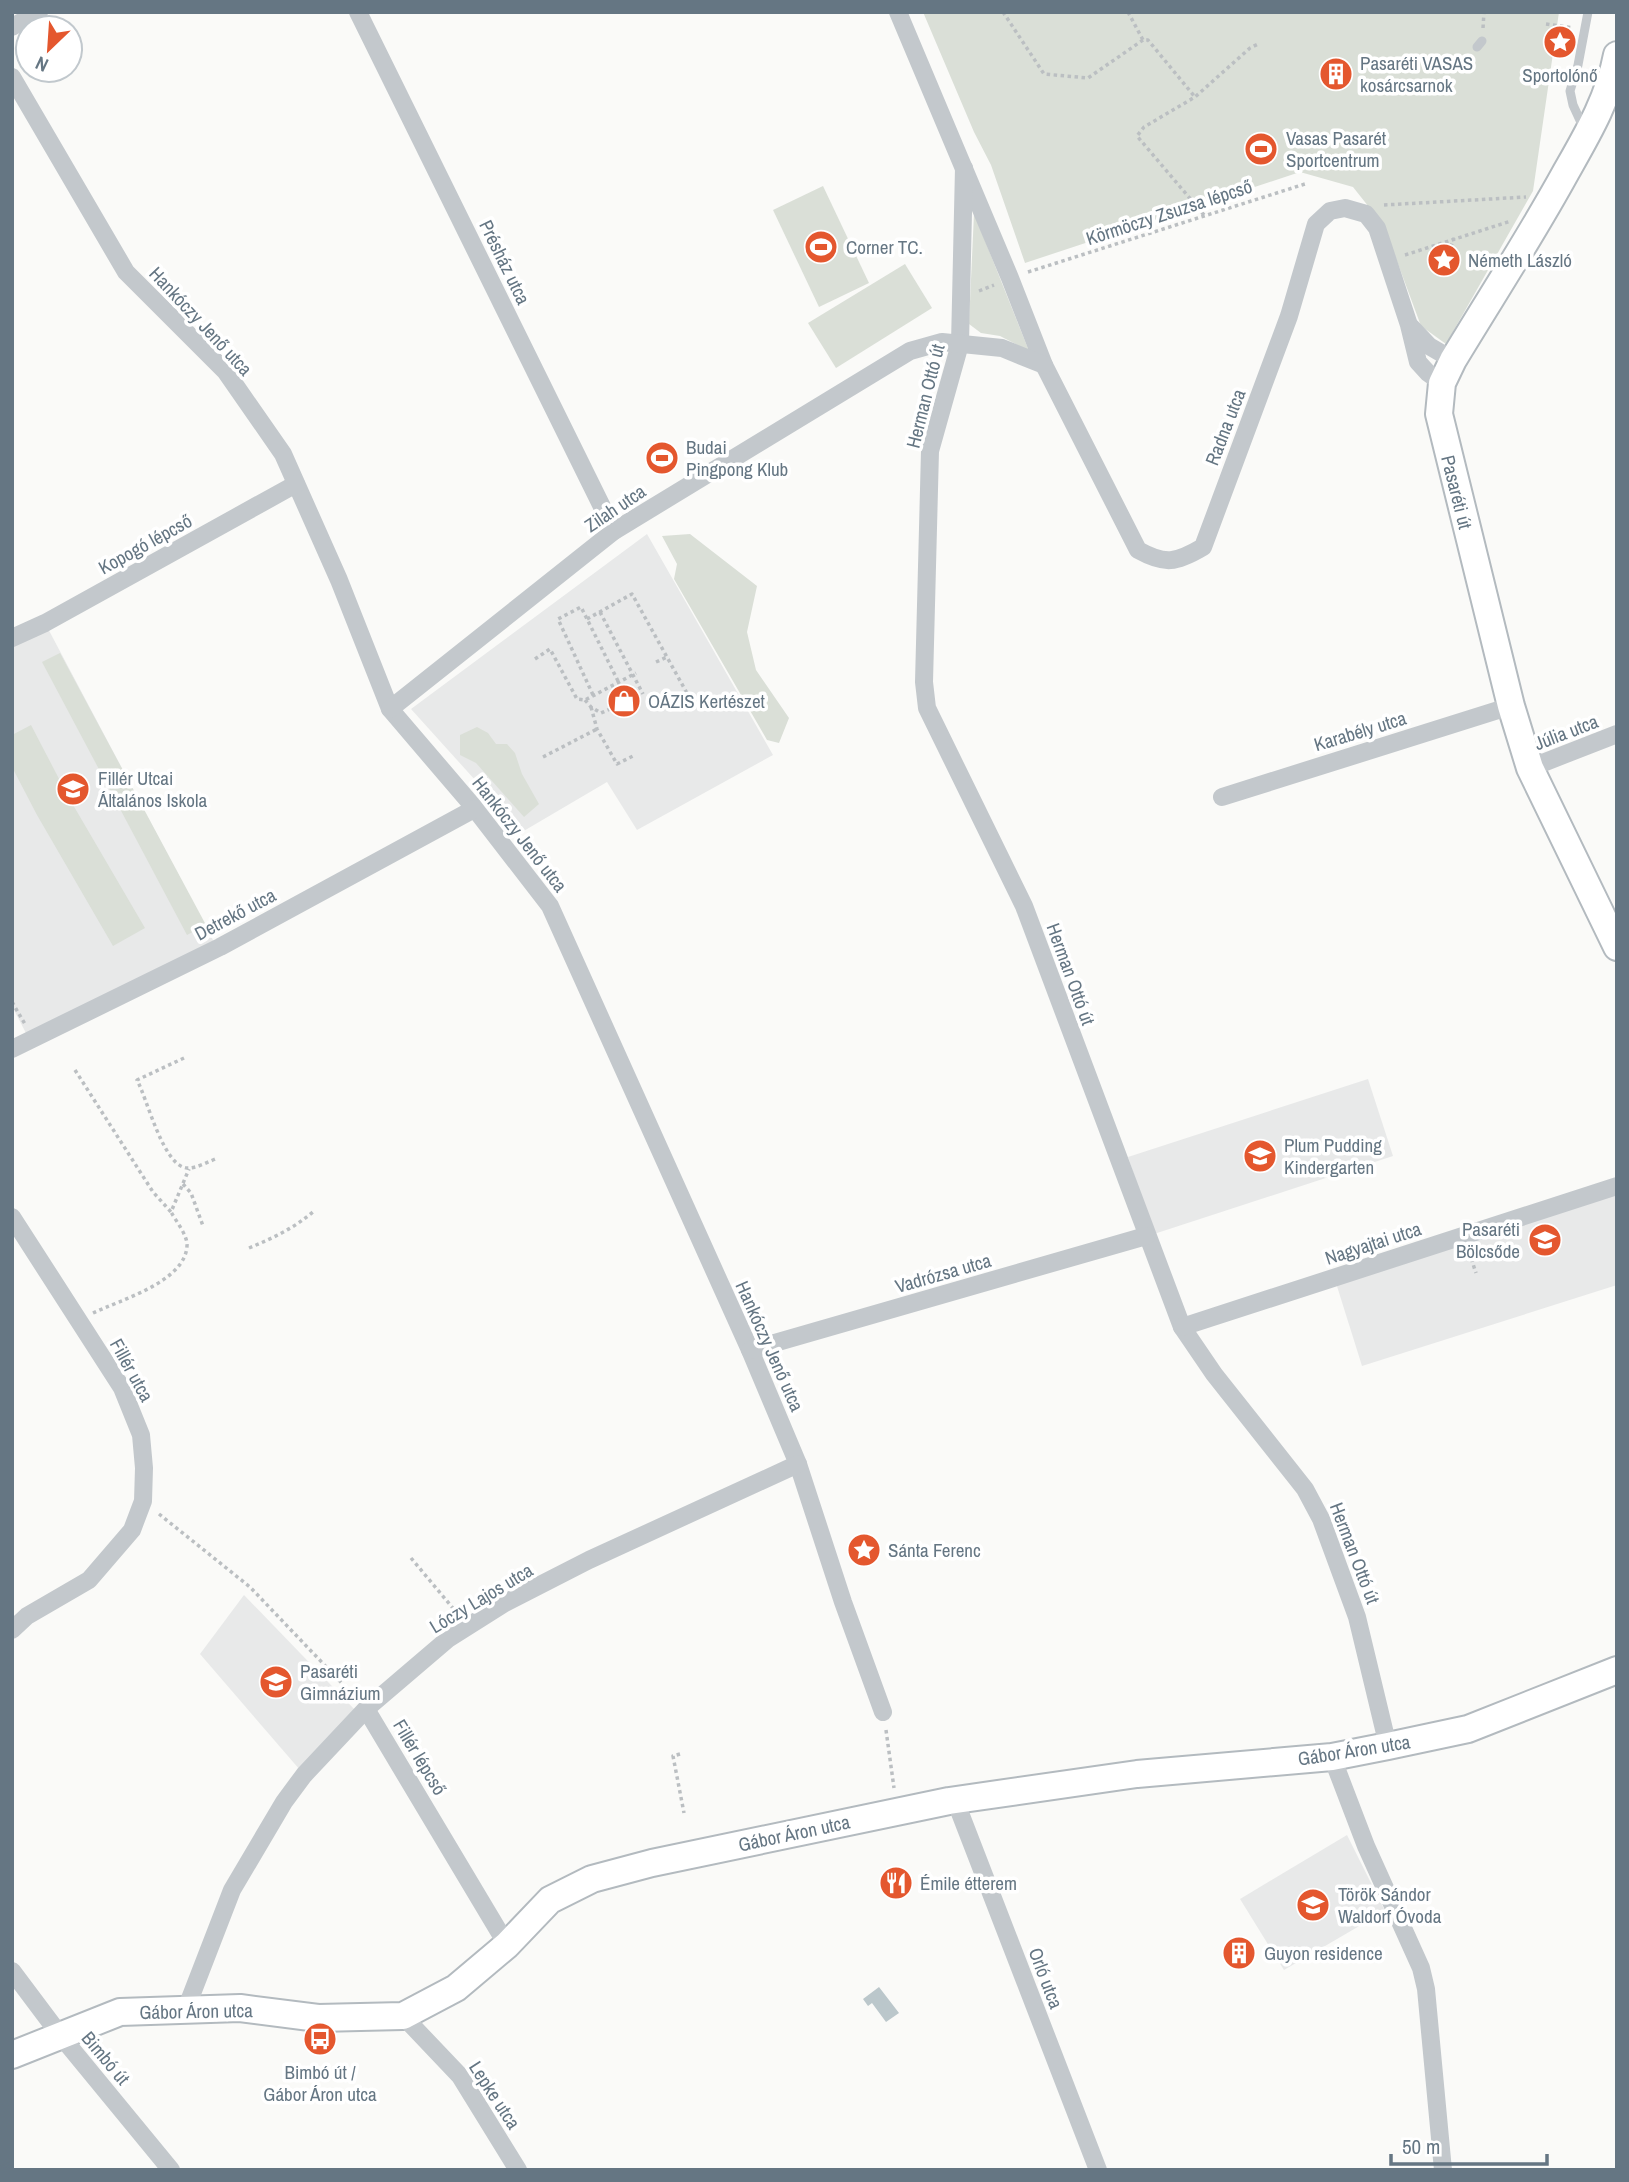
<svg xmlns="http://www.w3.org/2000/svg" width="1629" height="2182" font-family="'Archivo Narrow',sans-serif">
<rect width="100%" height="100%" fill="#fafaf8"/>
<g fill="#e8e9e9">
<polygon points="647,534 773,755 637,830 607,782 522,832 411,709"/>
<polygon points="45,623 214,942 28,1037 12,1006 12,638"/>
<polygon points="1368,1079 1393,1156 1154,1234 1128,1157"/>
<polygon points="1616,1195 1617,1285 1362,1366 1336,1283"/>
<polygon points="244,1595 356,1711 300,1770 200,1654"/>
<polygon points="1347,1835 1385,1911 1284,1970 1240,1899"/>
</g>
<g fill="#dadfd7">
<polygon points="923,12 1559,12 1533,191 1446,344 1421,326 1384,226 1353,187 1300,172 1025,263 991,165 974,132"/>
<polygon points="823,186 869,283 819,307 773,210"/>
<polygon points="974,213 1029,351 1000,336 981,333 969,324"/>
<polygon points="905,264 932,308 836,368 808,323"/>
<polygon points="690,534 757,586 747,632 756,670 789,718 779,743 767,740 674,579 677,564 662,536"/>
<polygon points="60,653 206,925 187,935 42,662"/>
<polygon points="31,725 69,798 145,928 113,946 37,815 12,767 12,735"/>
<polygon points="477,727 488,733 496,744 507,744 515,753 522,774 539,804 524,817 476,763 460,755 460,735"/>
</g>
<polygon fill="#bbc7cb" points="879,1987 899,2013 886,2022 872,2003 868,2006 863,1999"/>
<g fill="none" stroke-linecap="round" stroke-linejoin="round">
<defs>
<g id="secondary">
<path d="M1617,55C1609,98 1587,135 1566,172C1531,236 1491,297 1453,360L1442,383L1439,414L1511,706L1530,768L1617,947"/>
<polyline points="12,2055 120,2012 240,2008 318,2018 403,2016 456,1988 507,1945 550,1900 592,1879 652,1863 949,1801 1137,1774 1332,1757 1388,1746 1468,1729 1617,1670"/>
</g>
</defs>
<use href="#secondary" stroke="#b3babf" stroke-width="30"/>
<g stroke="#bbbfc2" stroke-width="3.5" stroke-dasharray="3.5 3.5" stroke-linecap="butt">
<polyline points="1003,12 1044,74 1088,78 1143,40"/>
<polyline points="1128,12 1143,40 1148,40 1195,97"/>
<polyline points="1546,24 1573,28"/>
<polyline points="1483,28 1484,12"/>
<polyline points="1384,205 1526,197"/>
<polyline points="1204,215 1137,136 1144,127 1195,97 1250,48 1258,44"/>
<polyline points="1405,255 1511,221"/>
<polyline points="1446,260 1454,238"/>
<polyline points="1028,272 1308,183"/>
<polyline points="979,291 994,285"/>
<polyline points="600,612 643,694"/>
<polyline points="587,619 632,594 688,695"/>
<polyline points="535,659 550,649 577,699 585,700 636,673"/>
<polyline points="656,662 667,657"/>
<polyline points="593,695 558,619 581,607 618,681"/>
<polyline points="585,700 591,707 601,713 610,709"/>
<polyline points="591,707 597,729 617,764 635,755"/>
<polyline points="543,757 597,729"/>
<polyline points="12,1002 25,1024"/>
<path d="M184,1058L137,1080C147,1098 163,1166 187,1168C196,1169 209,1161 218,1158"/>
<polyline points="75,1070 153,1192 171,1212 189,1169"/>
<polyline points="183,1184 191,1193 203,1226"/>
<path d="M249,1248C273,1238 295,1228 315,1210"/>
<polyline points="1469,1252 1476,1273"/>
<path d="M93,1313C120,1300 185,1282 187,1246C188,1236 176,1221 171,1212"/>
<polyline points="159,1514 250,1587 355,1697"/>
<polyline points="411,1558 457,1613"/>
<polyline points="886,1730 894,1788"/>
<polyline points="680,1754 673,1756 684,1813"/>
</g>
<g stroke="#c3c8cc" stroke-width="9">
<polyline points="1477,47 1482,41"/>
<polyline points="1585,131 1573,105 1570,91 1578,65 1588,12"/>
</g>
<g stroke="#c3c8cc" stroke-width="18">
<polyline points="358,12 614,531"/>
<path d="M898,12L1010,278L1044,365L1138,550C1165,565 1176,563 1203,547L1289,316L1316,224L1330,211L1345,208L1366,214L1377,228L1409,325L1418,362L1428,373L1442,383"/>
<polyline points="12,27 39,12"/>
<polyline points="12,77 126,272 226,372 283,454 339,580 390,709 472,805 550,906 750,1350 798,1464 843,1602 883,1712"/>
<polyline points="964,168 960,344 930,451 924,682 927,708 1024,906 1182,1327 1214,1374 1305,1489 1321,1519 1357,1617 1388,1746"/>
<polyline points="1411,327 1429,346 1453,360"/>
<polyline points="12,638 45,623 296,484"/>
<polyline points="390,709 614,531 910,351 942,342 1002,348 1044,365"/>
<polyline points="1530,768 1617,734"/>
<polyline points="1222,797 1511,706"/>
<polyline points="12,1049 220,947 474,809"/>
<polyline points="12,1217 122,1388 141,1435 144,1468 143,1501 132,1530 89,1580 27,1616 12,1630"/>
<polyline points="1182,1327 1617,1186"/>
<polyline points="750,1350 1146,1236"/>
<polyline points="366,1709 507,1945"/>
<polyline points="1332,1757 1366,1846 1421,1968 1426,1989 1443,2170"/>
<polyline points="955,1800 1098,2170"/>
<polyline points="12,1971 60,2035 171,2170"/>
<polyline points="186,2009 232,1890 284,1802 304,1775 366,1709 448,1639 505,1603 589,1560 798,1464"/>
<polyline points="403,2016 460,2076 518,2170"/>
</g>
<use href="#secondary" stroke="#fff" stroke-width="26"/>
</g>
<defs>
<symbol id="sight-disc" viewBox="-11 -11 22 22"><circle r="9.5" fill="#e4572e" stroke="#fff"/><path d="M0-6L1.8-2.2L6-1.7L2.9 1.2L3.7 5.4L0 3.3L-3.7 5.4L-2.9 1.2L-6-1.7L-1.8-2.2Z" fill="#fff"/></symbol>
<symbol id="building-disc" viewBox="-11 -11 22 22"><circle r="9.5" fill="#e4572e" stroke="#fff"/><path d="M-4-6H4V6H1V3H-1V6H-4ZM-2.5-4.3h1.7v1.8h-1.7ZM.8-4.3h1.7v1.8H.8ZM-2.5-1h1.7V.8h-1.7ZM.8-1h1.7V.8H.8Z" fill="#fff"/></symbol>
<symbol id="stadium-disc" viewBox="-11 -11 22 22"><circle r="9.5" fill="#e4572e" stroke="#fff"/><path d="M0-5a6.5 5 0 1 0 0 10a6.5 5 0 1 0 0-10ZM-3.5-1.8h7v3.6h-7Z" fill="#fff"/></symbol>
<symbol id="shop-disc" viewBox="-11 -11 22 22"><circle r="9.5" fill="#e4572e" stroke="#fff"/><path d="M-5-2.5h2.3a2.7 3.5 0 0 1 5.4 0H5L5.5 6h-11ZM-1.5-2.5h3a1.5 2.3 0 0 0-3 0Z" fill="#fff"/></symbol>
<symbol id="school-disc" viewBox="-11 -11 22 22"><circle r="9.5" fill="#e4572e" stroke="#fff"/><path d="M0-5L7-2L0 1L-7-2ZM-4 1L0 2.5L4 1V4Q0 6-4 4Z" fill="#fff"/></symbol>
<symbol id="restaurant-disc" viewBox="-11 -11 22 22"><circle r="9.5" fill="#e4572e" stroke="#fff"/><path d="M-5-6h1v4h1v-4h1v4h1v-4h1v5L-1.5 .5V6h-2V.5L-5-1ZM5-6V6H3V1.5H1.5Q1.5-4 5-6Z" fill="#fff"/></symbol>
<symbol id="bus-disc" viewBox="-11 -11 22 22"><circle r="9.5" fill="#e4572e" stroke="#fff"/><path d="M-5-6H5V4H4V6H2V4H-2V6H-4V4H-5ZM-3.5-4V0h7V-4ZM-3.5 1.2v1.5H-2V1.2ZM2 1.2v1.5H3.5V1.2Z" fill="#fff"/></symbol>
</defs>
<g fill-rule="evenodd">
<use href="#sight-disc" x="1541" y="23" width="38" height="38"/>
<use href="#building-disc" x="1317" y="55" width="38" height="38"/>
<use href="#stadium-disc" x="1242" y="130" width="38" height="38"/>
<use href="#stadium-disc" x="802" y="228" width="38" height="38"/>
<use href="#sight-disc" x="1425" y="241" width="38" height="38"/>
<use href="#stadium-disc" x="643" y="439" width="38" height="38"/>
<use href="#shop-disc" x="605" y="682" width="38" height="38"/>
<use href="#school-disc" x="54" y="770" width="38" height="38"/>
<use href="#school-disc" x="1241" y="1137" width="38" height="38"/>
<use href="#school-disc" x="1526" y="1221" width="38" height="38"/>
<use href="#sight-disc" x="845" y="1531" width="38" height="38"/>
<use href="#school-disc" x="257" y="1663" width="38" height="38"/>
<use href="#restaurant-disc" x="877" y="1864" width="38" height="38"/>
<use href="#school-disc" x="1294" y="1886" width="38" height="38"/>
<use href="#building-disc" x="1220" y="1934" width="38" height="38"/>
<use href="#bus-disc" x="301" y="2020" width="38" height="38"/>
</g>
<g text-anchor="middle" dominant-baseline="central" stroke-width="7" stroke-linejoin="round" paint-order="stroke">
<g font-size="19" fill="#657683" stroke="#fff" text-anchor="start">
<text x="1360" y="63">Pasaréti VASAS<tspan x="1360" dy="22">kosárcsarnok</tspan></text>
<text x="1560" y="75" text-anchor="middle">Sportolónő</text>
<text x="1286" y="138">Vasas Pasarét<tspan x="1286" dy="22">Sportcentrum</tspan></text>
<text x="846" y="247">Corner TC.</text>
<text x="1468" y="260">Németh László</text>
<text x="686" y="447">Budai<tspan x="686" dy="22">Pingpong Klub</tspan></text>
<text x="648" y="701">OÁZIS Kertészet</text>
<text x="98" y="778">Fillér Utcai<tspan x="98" dy="22">Általános Iskola</tspan></text>
<text x="1284" y="1145">Plum Pudding<tspan x="1284" dy="22">Kindergarten</tspan></text>
<text x="1520" y="1229" text-anchor="end">Pasaréti<tspan x="1520" dy="22">Bölcsőde</tspan></text>
<text x="888" y="1550">Sánta Ferenc</text>
<text x="300" y="1671">Pasaréti<tspan x="300" dy="22">Gimnázium</tspan></text>
<text x="920" y="1883">Émile étterem</text>
<text x="1338" y="1894">Török Sándor<tspan x="1338" dy="22">Waldorf Óvoda</tspan></text>
<text x="1264" y="1953">Guyon residence</text>
<text x="320" y="2072" text-anchor="middle">Bimbó út /<tspan x="320" dy="22">Gábor Áron utca</tspan></text>
</g>
<g font-size="19" fill="#657683" stroke="#fff">
<text transform="translate(1169 212) rotate(-18)">Körmöczy Zsuzsa lépcső</text>
<text transform="translate(505 262) rotate(64)">Présház utca</text>
<text transform="translate(201 321) rotate(47)">Hankóczy Jenő utca</text>
<text transform="translate(925 396) rotate(-76)">Herman Ottó út</text>
<text transform="translate(1225 427) rotate(-69)">Radna utca</text>
<text transform="translate(1457 492) rotate(76)">Pasaréti út</text>
<text transform="translate(615 508) rotate(-34)">Zilah utca</text>
<text transform="translate(145 544) rotate(-29)">Kopogó lépcső</text>
<text transform="translate(1360 731) rotate(-17)">Karabély utca</text>
<text transform="translate(1566 732) rotate(-21)">Júlia utca</text>
<text transform="translate(520 834) rotate(52)">Hankóczy Jenő utca</text>
<text transform="translate(235 914) rotate(-28)">Detrekő utca</text>
<text transform="translate(1071 974) rotate(70)">Herman Ottó út</text>
<text transform="translate(1373 1243) rotate(-18)">Nagyajtai utca</text>
<text transform="translate(943 1273) rotate(-16)">Vadrózsa utca</text>
<text transform="translate(770 1346) rotate(66)">Hankóczy Jenő utca</text>
<text transform="translate(132 1370) rotate(61)">Fillér utca</text>
<text transform="translate(1355 1553) rotate(69)">Herman Ottó út</text>
<text transform="translate(481 1598) rotate(-31)">Lóczy Lajos utca</text>
<text transform="translate(1354 1750) rotate(-9)">Gábor Áron utca</text>
<text transform="translate(420 1757) rotate(59)">Fillér lépcső</text>
<text transform="translate(794 1833) rotate(-12)">Gábor Áron utca</text>
<text transform="translate(1046 1978) rotate(69)">Orló utca</text>
<text transform="translate(196 2011) rotate(-1)">Gábor Áron utca</text>
<text transform="translate(106 2058) rotate(50)">Bimbó út</text>
<text transform="translate(495 2095) rotate(57)">Lepke utca</text>
</g>
</g>
<rect width="1629" height="2182" fill="none" stroke="#657683" stroke-width="28"/>
<g transform="translate(49 49) rotate(205)"><circle r="33" fill="#ffffff" stroke="#c1c8cd" stroke-width="2"/>
<path d="M0-5L12 26L0 18L-12 26Z" fill="#e4572e"/>
<text y="-10" font-size="19" font-weight="bold" text-anchor="middle" fill="#657683">N</text>
</g>
<path d="M1391 2154v10h156v-10" fill="none" stroke="#657683" stroke-width="3.5"/>
<text x="1402" y="2154" font-size="21" fill="#657683" stroke="#ffffff" stroke-width="5" paint-order="stroke">50 m</text>
</svg>
